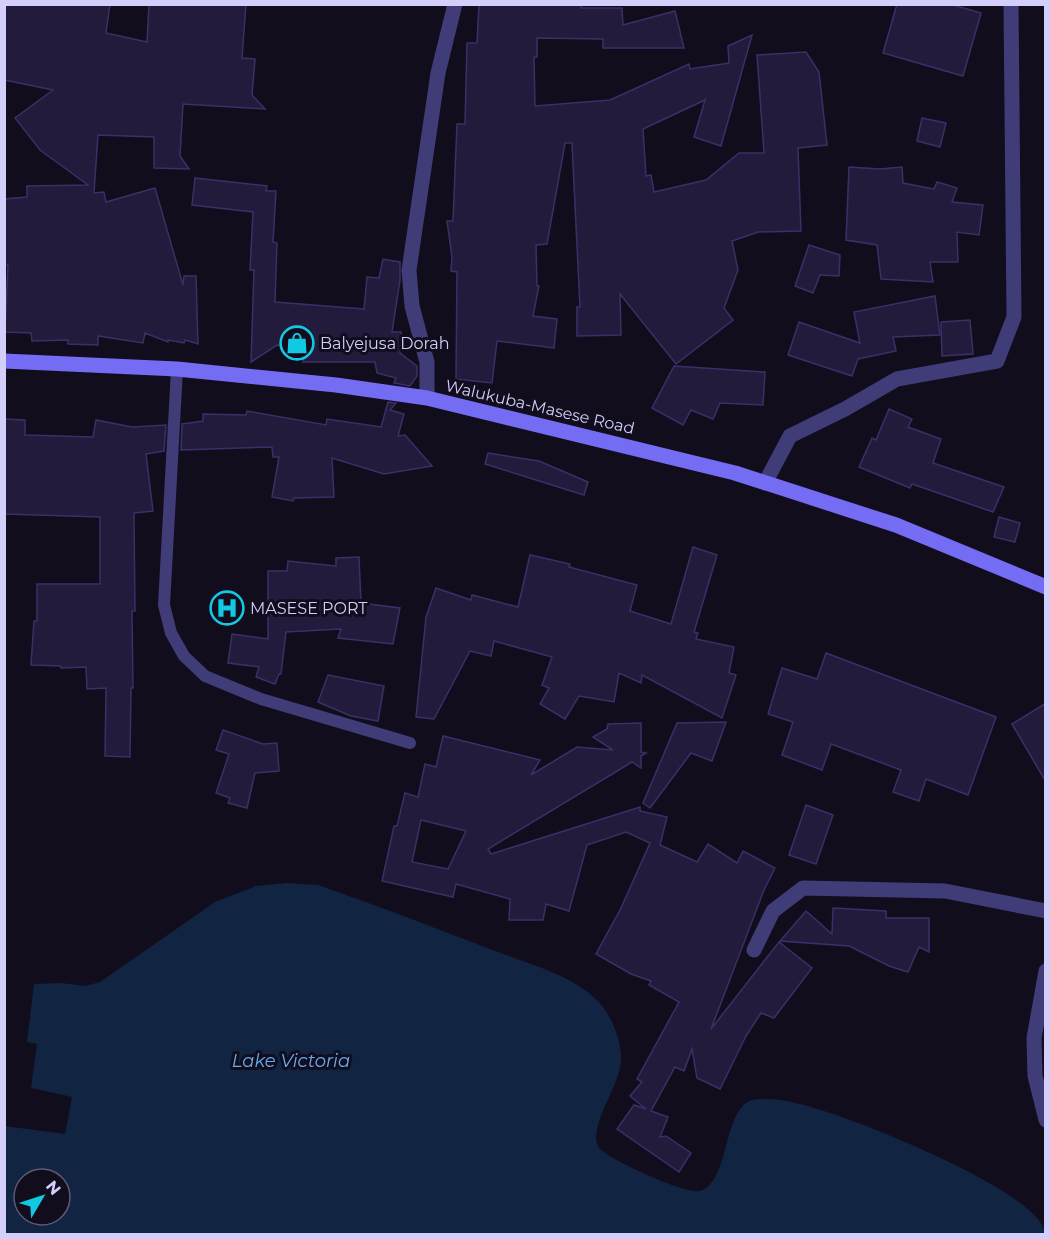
<svg xmlns="http://www.w3.org/2000/svg" width="1050" height="1239" font-family="Montserrat,sans-serif">
<rect width="100%" height="100%" fill="#110d1d"/>
<path fill="#112442" fill-rule="evenodd" d="M287,883L318,885C379,906 440,930 501,953C532,965 574,976 598,1001C610,1013 620,1037 621,1054C623,1083 596,1110 596,1141C597,1143 598,1146 600,1149C611,1160 686,1195 700,1191C731,1181 722,1107 753,1100C774,1096 803,1104 824,1111C862,1122 1044,1194 1045,1234H5L4,983L34,984L61,983L85,986L100,982L215,902L256,886ZM24,1179H60V1215H24Z"/>
<polygon fill="#110d1d" points="6,982 34,984 27,1042 37,1044 31,1088 72,1097 65,1134 5,1126 4,993"/>
<g fill="#231b3c" stroke="#3c2f67" stroke-width="1.5" fill-rule="evenodd">
<polygon points="4,4 110,4 106,33 147,42 149,4 246,4 242,58 255,59 252,95 265,109 183,104 180,156 189,169 154,168 154,137 98,135 94,193 104,192 106,202 155,188 183,285 184,276 196,276 198,344 185,340 184,343 168,340 168,342 145,333 143,343 98,336 98,345 68,344 68,340 32,341 31,333 5,332 8,265 4,265 4,199 27,197 27,186 88,185 40,150 15,118 53,90 4,80"/>
<polygon points="479,4 581,4 581,8 622,8 623,25 675,11 684,48 603,48 603,39 537,38 537,57 534,57 535,106 610,100 689,64 690,69 729,63 728,46 752,35 721,146 694,137 705,100 643,129 646,176 651,175 654,192 706,180 739,153 764,153 757,55 806,52 819,72 827,145 798,148 801,231 758,232 732,241 738,270 724,308 733,320 676,364 620,294 621,335 577,336 577,307 580,307 572,143 565,143 547,244 536,245 537,286 539,286 533,316 557,319 554,348 497,341 492,383 456,379 457,272 451,271 452,257 447,221 453,221 457,124 465,124 467,43 477,43"/>
<polygon points="897,4 950,4 981,13 963,76 883,53"/>
<polygon points="922,118 946,123 940,147 917,141"/>
<polygon points="849,167 880,169 902,167 903,183 934,189 937,182 957,188 952,202 983,205 979,235 957,232 958,262 930,262 933,282 881,279 877,245 846,240"/>
<polygon points="195,178 267,186 266,191 276,191 273,242 277,243 275,302 364,309 367,277 379,278 383,259 400,262 400,280 392,332 401,332 400,353 417,366 417,376 410,386 394,383 396,378 377,373 375,362 303,362 302,347 277,345 251,362 254,270 250,270 253,212 192,205"/>
<polygon points="809,245 840,255 839,276 820,275 813,293 795,286"/>
<polygon points="935,296 940,335 893,337 896,351 858,359 852,376 788,355 799,322 860,343 854,312"/>
<polygon points="970,320 973,354 942,356 941,322"/>
<polygon points="674,366 765,372 763,405 720,403 713,419 691,410 683,425 652,408"/>
<polygon points="388,402 396,403 390,410 404,414 398,436 405,435 432,466 384,474 332,458 334,497 294,498 293,501 272,497 279,457 273,457 272,447 181,450 182,424 203,421 203,414 246,415 247,411 326,425 327,419 381,427"/>
<polygon points="889,409 912,419 908,427 941,439 933,463 1004,487 993,512 912,484 910,488 859,467 872,438 876,440"/>
<polygon points="4,419 25,420 25,435 93,437 96,420 132,427 166,425 164,451 146,454 153,511 134,513 135,611 132,611 133,688 131,688 130,757 105,756 106,688 87,689 86,667 61,668 61,666 31,665 34,621 37,621 37,584 100,584 100,517 4,514"/>
<polygon points="488,453 539,461 588,482 584,495 485,464"/>
<polygon points="999,517 1020,523 1015,542 994,537"/>
<polygon points="693,547 717,555 694,632 698,633 696,639 734,647 729,673 736,675 722,718 642,675 641,683 619,673 614,702 579,696 565,719 540,704 549,688 542,685 552,657 494,641 491,656 470,651 434,719 416,717 426,617 436,588 471,600 472,595 518,607 530,555 570,564 569,567 637,585 630,611 671,624"/>
<polygon points="359,557 361,603 400,608 393,644 338,638 341,629 286,632 281,674 279,674 275,684 256,677 259,667 228,663 232,634 268,639 268,571 287,571 288,561 336,566 336,558"/>
<polygon points="826,653 996,717 968,795 926,779 919,801 893,792 901,770 831,744 822,770 782,755 793,722 768,714 782,668 817,679"/>
<polygon points="328,675 384,686 378,721 351,716 318,702"/>
<polygon points="1046,703 1046,782 1012,724"/>
<polygon points="726,722 712,761 691,753 650,808 643,803 677,723"/>
<path d="M641,723V752L646,753L641,756V768L632,762L488,849L491,854L640,807V811L667,817L660,845L697,862L708,844L737,863L743,851L775,868L764,890L711,1029L779,942L812,968L774,1018L761,1013L746,1036L720,1089L697,1078L692,1049L684,1071L675,1067L651,1111L668,1117L660,1137L666,1136L691,1153L679,1172L617,1129L634,1105L646,1109L630,1096L642,1082L637,1079L679,1002L649,985L651,981L631,974L596,954L621,908L650,843L626,832L587,845L569,911L546,904L543,920H509L510,899L456,884L453,897L382,881L394,826H397L405,793L418,797L425,764L436,767L443,736L540,760L531,775L577,747L613,750L593,737L607,729L608,724ZM421,820L466,831L448,869L412,862Z"/>
<polygon points="223,730 263,744 277,743 279,771 255,773 247,808 228,803 230,798 216,793 229,754 216,750"/>
<polygon points="806,805 833,815 816,864 789,855"/>
<polygon points="833,908 886,911 886,918 929,918 929,952 919,947 908,972 889,966 849,946 780,941 806,911 832,934"/>
</g>
<g fill="none" stroke-linecap="round" stroke-linejoin="round">
<polyline stroke="#403c78" stroke-width="12" points="177,369 164,605 171,633 184,656 205,676 261,699 410,743"/>
<g stroke="#403c78" stroke-width="15">
<polyline points="427,398 427,362 412,306 409,270 438,73 455,4"/>
<polyline points="765,483 790,436 845,409 897,379 997,361 1014,317 1011,4"/>
<polyline points="754,950 773,911 803,888 945,891 1046,911"/>
<polyline points="1046,971 1034,1038 1035,1076 1046,1120"/>
</g>
<polyline stroke="#746cf3" stroke-width="15" points="4,361 177,369 336,385 427,398 735,473 896,525 1046,587"/>
</g>
<defs>
<symbol id="shop-ring" viewBox="-11 -11 22 22"><circle r="9.5" fill="#110d1d" stroke="#12c8e2" stroke-width="1.5"/><path d="M-5-2.5h2.3a2.7 3.5 0 0 1 5.4 0H5L5.5 6h-11ZM-1.5-2.5h3a1.5 2.3 0 0 0-3 0Z" fill="#12c8e2"/></symbol>
<symbol id="hospital-ring" viewBox="-11 -11 22 22"><circle r="9.5" fill="#110d1d" stroke="#12c8e2" stroke-width="1.5"/><path d="M-5-5h3v3.5h4V-5h3V5h-3V1.5h-4V5h-3Z" fill="#12c8e2"/></symbol>
</defs>
<g fill-rule="evenodd">
<use href="#shop-ring" x="278" y="324" width="38" height="38"/>
<use href="#hospital-ring" x="208" y="589" width="38" height="38"/>
</g>
<g text-anchor="middle" dominant-baseline="central" stroke-width="6" stroke-linejoin="round" paint-order="stroke">
<g font-size="16" fill="#d4cefb" stroke="#110d1d" text-anchor="start">
<text x="320" y="343">Balyejusa Dorah</text>
<text x="250" y="608">MASESE PORT</text>
</g>
<g font-size="16" fill="#d4cefb" stroke="#110d1d">
<text transform="translate(540 407) rotate(13)">Walukuba-Masese Road</text>
</g>
<g font-size="18" font-style="italic" fill="#64adf2" stroke="#110d1d">
<text x="291" y="1061">Lake Victoria</text>
</g>
</g>
<rect width="1050" height="1239" fill="none" stroke="#d4cefb" stroke-width="12"/>
<g transform="translate(42 1197) rotate(51)"><circle r="28" fill="#110d1d" stroke="#5f5a76" stroke-width="1.5"/>
<path d="M0-4.5L10 22L0 15L-10 22Z" fill="#12c8e2"/>
<text y="-9" font-size="16" font-weight="bold" text-anchor="middle" fill="#d4cefb">N</text>
</g>
</svg>
